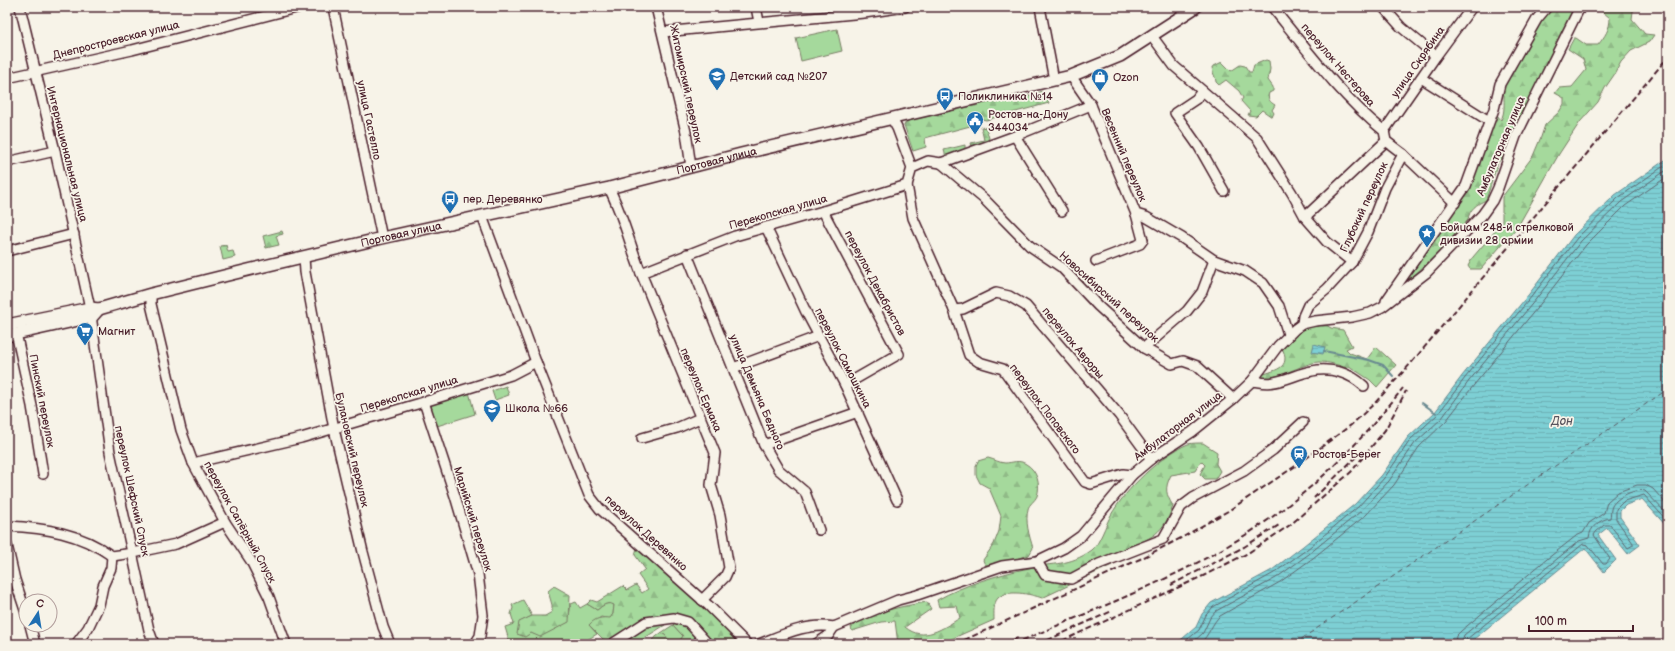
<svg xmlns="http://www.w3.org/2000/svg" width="1675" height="651" font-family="'Balsamiq Sans',sans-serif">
<defs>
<pattern id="forest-firs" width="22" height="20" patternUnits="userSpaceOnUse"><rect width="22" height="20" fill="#a5d99c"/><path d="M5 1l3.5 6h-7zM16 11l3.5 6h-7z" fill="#90ba87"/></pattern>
<pattern id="water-rules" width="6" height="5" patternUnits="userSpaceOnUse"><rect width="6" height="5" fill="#7dcfd4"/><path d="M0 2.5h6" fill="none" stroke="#6eb1b6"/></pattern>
</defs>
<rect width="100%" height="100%" fill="#f7f3e8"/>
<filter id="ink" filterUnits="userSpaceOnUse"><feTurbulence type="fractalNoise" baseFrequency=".025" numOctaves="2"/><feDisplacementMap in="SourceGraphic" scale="8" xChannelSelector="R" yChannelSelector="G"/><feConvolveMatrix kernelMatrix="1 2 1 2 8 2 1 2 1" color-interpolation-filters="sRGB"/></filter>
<g filter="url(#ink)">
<g fill="#a5d99c" stroke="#787c64">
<polygon points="837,29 842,51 801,61 796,38"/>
<polygon points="506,386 509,395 495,400 492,391"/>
<polygon points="469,392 475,414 437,426 430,405"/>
<path d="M523,600L532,616L520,622L531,633L540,636L568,622L571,604L576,602L580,608L587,604L597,610C602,606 607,601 614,605L613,614L610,619L601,617L589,625L597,634L580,644H510L505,627L514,624L511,614L513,608L512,605Z"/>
<polygon points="673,625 683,636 679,642 682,644 672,644 665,635 661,633"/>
</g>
<g fill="url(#forest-firs)" stroke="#787c64">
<path d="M1548,7H1576L1520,117L1512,135L1505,156L1498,162L1486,200C1477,204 1469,209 1468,220L1440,251L1394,294L1433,237L1437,238L1442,229L1440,227L1467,187L1492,118L1497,115L1501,120C1505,112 1504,104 1504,95L1499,92Z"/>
<path d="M1597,7H1638L1633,11L1632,19L1645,34L1654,35L1649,42L1631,51L1621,62L1614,75L1605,88L1598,102L1580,122L1559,154L1518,226L1481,269H1470L1468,266L1473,257L1502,223V197L1533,156L1541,137L1545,125L1559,112L1564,104V98L1555,93L1559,88L1572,87L1586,70L1583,59L1568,49L1574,38H1576L1586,45H1598C1605,36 1610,29 1610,18Z"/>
<path d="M1266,60L1269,61L1270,69L1268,80L1273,87V91L1269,93C1267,99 1270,102 1275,105L1272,110L1274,113L1272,117L1262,110L1256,116L1248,115L1250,111L1241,101L1243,98L1239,91L1226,80L1219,85L1216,82C1216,77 1212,73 1212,67L1222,62L1231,71L1240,65L1245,66L1249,72H1252L1254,65Z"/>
<polygon points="1043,91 1049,103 986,120 978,118 973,119 974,125 925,138 926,147 913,151 904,125 907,121 1016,96 1032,95"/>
<polygon points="981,127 986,128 989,138 986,145 977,148 972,146 971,143 984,140"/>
<polygon points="965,145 965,153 946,157 944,150"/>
<polygon points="282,231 283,234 276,236 279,245 266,248 263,236"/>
<polygon points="226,245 228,252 233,251 235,257 223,260 220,246"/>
<path d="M1323,323L1331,328L1343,330L1352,346L1346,349L1350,353L1367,359L1376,347L1396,365L1377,387L1370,380L1349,366L1347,368C1338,365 1329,362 1319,362C1302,363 1273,383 1258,377C1268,370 1292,372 1283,350L1280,349C1295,331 1301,328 1323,323Z"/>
<path d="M1203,443L1217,452L1216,464L1220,471L1215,479H1205L1200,474L1205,465L1201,461L1195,471L1171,475C1164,489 1166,494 1173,506C1162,538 1146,540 1118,551L1112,565L1042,598C1031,594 1007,589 998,598C993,603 994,613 994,620L940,644H898L895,621L881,622L852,631L851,627C870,612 903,606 927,602L931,609L905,627C924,643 943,628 960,618L957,606L939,607L937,600C963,585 1000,574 1029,568C1054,562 1068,567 1092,550C1099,545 1106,524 1111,515C1125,490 1161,455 1188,444C1192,443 1198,443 1203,443Z"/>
<path d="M988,458C993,459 1000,463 1005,463C1012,463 1019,459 1026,464C1037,470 1041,485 1037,496C1035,501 1029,504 1028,509C1025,522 1029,535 1033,548L1029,555L1003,563L985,565L983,560L994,544L999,531L1001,516L989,488L980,483L976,475V466L978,461Z"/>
<path d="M640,547L739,640L740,644H713L705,638L690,621L641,622L607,643L589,625C595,618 602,617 610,618L613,614L614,605C607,601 602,606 597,610L587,604L591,600L597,602L623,586L627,590L636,585L642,593L648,589L638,575L645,569L635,555L637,548Z"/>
<polygon points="554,586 570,595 569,622 540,637 531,633 525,637 517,634 519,622 532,616 545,616 552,612 552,605 548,591"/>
<polygon points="676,622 686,625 696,638 687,644 679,642 683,636 673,625"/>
<polygon points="666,623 665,625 635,644 616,644 647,624"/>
<polygon points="661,633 665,635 672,644 653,644 652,640"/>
</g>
<g fill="url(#water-rules)" stroke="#698990">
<polygon points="1668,158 1668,528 1642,499 1626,505 1620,511 1620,517 1640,545 1628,554 1607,528 1598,535 1616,560 1604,572 1585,548 1468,644 1176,644 1196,627 1202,614 1211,603 1272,570 1303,546 1355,504 1382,475 1408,437 1435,412 1462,376 1529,294 1574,235 1615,195"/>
<polygon points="1314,344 1325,347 1323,354 1312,352"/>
</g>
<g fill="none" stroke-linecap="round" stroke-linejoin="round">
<g stroke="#5e656f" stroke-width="1">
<polyline points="1182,644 1199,630 1206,615 1213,607 1274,573 1306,550 1358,507 1385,477 1411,439 1438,414 1465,378 1532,296 1577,238 1618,198 1668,163"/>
<polyline points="1191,644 1203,633 1210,618 1216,611 1276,578 1309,554 1361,511 1389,481 1415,443 1442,418 1469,381 1536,299 1581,241 1621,202 1668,169"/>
<path d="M1200,644C1210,634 1212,623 1220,616L1280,582L1313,558L1366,515L1394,485L1419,447L1446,421L1474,385L1541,303L1586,245L1625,206L1668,176"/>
<polyline points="1455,644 1456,636 1461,631 1547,559 1576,536 1583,533 1589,523 1604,513 1607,502 1618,492 1637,485 1646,485 1653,489 1668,506"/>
<path d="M1461,644L1464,635L1579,541L1589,538C1590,527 1599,520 1610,518C1611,515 1610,510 1612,506C1617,497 1635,488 1645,491L1668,515"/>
<polyline points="1466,644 1467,639 1583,544 1588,545 1603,564 1606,564 1610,559 1594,535 1596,532 1604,525 1610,525 1628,548 1633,545 1633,543 1616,519 1616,509 1624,501 1644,495 1668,522"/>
</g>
<g stroke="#698990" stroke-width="2">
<polyline points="1324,351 1369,360 1383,365 1393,376"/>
<polyline points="1422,403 1436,413"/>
</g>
<polyline stroke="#59545e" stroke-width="1" stroke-dasharray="5 4" stroke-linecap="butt" points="1294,644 1668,389"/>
<defs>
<g id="minor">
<polyline points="20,7 55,151 90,308 110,452 149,630 154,644"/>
<polyline points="333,7 382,238"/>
<polyline points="656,7 686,132 691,167"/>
<polyline points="756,7 759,22"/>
<polyline points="1040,7 1054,80"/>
<path d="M1272,7C1307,50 1341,96 1384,131L1386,141L1403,154L1455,203"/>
<polyline points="1383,7 1401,27 1436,56"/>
<polyline points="663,32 864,13 905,7"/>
<polyline points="1152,36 1174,66 1257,138 1292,193 1305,217 1327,242 1352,262"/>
<polyline points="1071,76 1091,105 1136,214 1146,217 1182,238 1214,260 1245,271 1263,283 1279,306 1288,334"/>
<polyline points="7,78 132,50 300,7"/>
<polyline points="1421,78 1489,121"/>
<polyline points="1202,91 1196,99 1175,113 1199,147 1224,191"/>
<polyline points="892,119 897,128 912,168"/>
<polyline points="1384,131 1436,56 1472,7"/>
<polyline points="1015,136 1062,211"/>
<polyline points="7,162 55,151"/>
<polyline points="941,163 984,199 1030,246 1061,267 1098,306 1144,348 1172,364 1183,361 1197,366 1233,399"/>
<polyline points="912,168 928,161 941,163 1015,136 1091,105"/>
<polyline points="907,185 913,218 954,310 969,355 979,362 1003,369 1085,482 1091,484 1123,474 1132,475"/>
<path d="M609,188C623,215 630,245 641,273L715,453L711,485L720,515L729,568L725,577L702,600"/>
<polyline points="823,211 899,354 845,385"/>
<polyline points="482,216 536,362 589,495 600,509 709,606 747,644"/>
<polyline points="1305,217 1386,141"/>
<polyline points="766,227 806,312 845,385 897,500"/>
<polyline points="7,251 74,234"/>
<polyline points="687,254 764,445 778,469 805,492 819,530"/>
<polyline points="304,257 305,272 334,429 363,552 383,627 390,644"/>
<polyline points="1096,261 1140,244 1143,240 1136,214"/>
<polyline points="641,273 735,236 823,211 907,185 912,168"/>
<polyline points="151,294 151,304 181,430 193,463 225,522 251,561 269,597 286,644"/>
<polyline points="1386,301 1466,186 1494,109 1500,84 1537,19 1547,7"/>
<polyline points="954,310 963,309 996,293 1009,296 1026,306 1119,415 1151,459"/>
<polyline points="1302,324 1303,316 1308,305 1327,289 1352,262 1368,232 1385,188 1403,154"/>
<polyline points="16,333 32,406 43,474"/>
<polyline points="1144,348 1187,311 1202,292 1214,260"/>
<polyline points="733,368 819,336"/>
<path d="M1252,381C1259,382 1267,384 1274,382C1287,380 1299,373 1312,371C1331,367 1350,373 1364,386"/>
<polyline points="424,402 455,496 478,574 483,615 480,636 475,644"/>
<polyline points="642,438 677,428 700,418"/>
<polyline points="764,445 858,412"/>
<polyline points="193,463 301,438 424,402 511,375 536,362"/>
<path d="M7,526C46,528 80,533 112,556L133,553L176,544L225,522"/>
<polyline points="7,545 15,580 26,613"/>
<polyline points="1037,561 1045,575 1071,579 1099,564 1163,539 1181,507 1193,498 1244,471 1273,450 1303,422"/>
<polyline points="30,625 35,644"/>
<polyline points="76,644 88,628 99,605 103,586 111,568 112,556"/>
<polyline points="612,644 646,622 674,618 688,622 708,644"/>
<path d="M759,644C782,635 809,622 834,627L898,600L917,595L1002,566L1037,561L1064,548L1081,536L1132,475L1151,459L1192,432L1233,399L1252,381L1278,346L1295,329L1302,324L1315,321L1352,317L1370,313L1382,307L1426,273L1482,215L1492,201L1498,188L1516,136L1578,11L1582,7"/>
<polyline points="816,644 828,636 834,627"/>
</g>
<g id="major">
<path id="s1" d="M7,325L90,308L99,309L151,294L248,270L382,238L609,188L741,154L1071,76L1120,56L1196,7"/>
<polyline points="7,336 92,317 99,309"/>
</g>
</defs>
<use href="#minor" stroke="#4a1f2b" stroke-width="12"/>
<use href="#major" stroke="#4a1f2b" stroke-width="14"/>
<use href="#minor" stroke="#f7f3e8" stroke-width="9"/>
<use href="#major" stroke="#f7f3e8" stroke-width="11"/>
<g stroke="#4a1f2b" stroke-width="2" stroke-dasharray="6 3" stroke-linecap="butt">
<polyline points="1314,498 1361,452"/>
<polyline points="1171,585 1244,547 1279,525"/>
<polyline points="1062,641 1203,576 1248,553 1290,525 1351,472 1385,430 1406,391"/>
<polyline points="956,644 1140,559 1183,537 1228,511 1297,465 1351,425 1375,403 1412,362 1668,57"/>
<polyline points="1004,644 1018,638"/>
<path d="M1014,644C1104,605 1200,571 1279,512C1327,477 1367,434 1403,388"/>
<polyline points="1039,644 1112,611"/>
</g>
</g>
</g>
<defs>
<symbol id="school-pin" viewBox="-11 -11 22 30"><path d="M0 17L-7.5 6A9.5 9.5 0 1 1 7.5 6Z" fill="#1f6fb2" stroke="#f7f3e8"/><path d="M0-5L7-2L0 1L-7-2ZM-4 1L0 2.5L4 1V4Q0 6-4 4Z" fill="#fff"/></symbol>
<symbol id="shop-pin" viewBox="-11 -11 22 30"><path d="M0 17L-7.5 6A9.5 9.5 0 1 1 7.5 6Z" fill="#1f6fb2" stroke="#f7f3e8"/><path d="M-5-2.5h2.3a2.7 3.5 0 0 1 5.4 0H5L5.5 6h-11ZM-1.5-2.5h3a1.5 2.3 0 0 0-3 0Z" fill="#fff"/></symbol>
<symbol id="bus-pin" viewBox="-11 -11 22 30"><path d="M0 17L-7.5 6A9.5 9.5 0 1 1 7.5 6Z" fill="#1f6fb2" stroke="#f7f3e8"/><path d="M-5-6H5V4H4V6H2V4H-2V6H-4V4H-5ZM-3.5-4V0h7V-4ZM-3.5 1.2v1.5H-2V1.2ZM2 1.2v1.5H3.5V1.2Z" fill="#fff"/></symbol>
<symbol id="civic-pin" viewBox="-11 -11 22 30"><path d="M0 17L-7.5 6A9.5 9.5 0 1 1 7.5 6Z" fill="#1f6fb2" stroke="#f7f3e8"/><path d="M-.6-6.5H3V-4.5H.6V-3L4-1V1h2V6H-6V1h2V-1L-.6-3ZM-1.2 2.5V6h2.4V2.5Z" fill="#fff"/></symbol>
<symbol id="sight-pin" viewBox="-11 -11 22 30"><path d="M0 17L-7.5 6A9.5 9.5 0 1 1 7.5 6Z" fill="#1f6fb2" stroke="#f7f3e8"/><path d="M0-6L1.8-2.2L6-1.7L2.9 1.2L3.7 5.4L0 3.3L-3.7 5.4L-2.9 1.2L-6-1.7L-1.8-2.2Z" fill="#fff"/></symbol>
<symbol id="supermarket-pin" viewBox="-11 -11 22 30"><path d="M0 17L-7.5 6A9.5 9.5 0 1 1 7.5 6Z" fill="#1f6fb2" stroke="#f7f3e8"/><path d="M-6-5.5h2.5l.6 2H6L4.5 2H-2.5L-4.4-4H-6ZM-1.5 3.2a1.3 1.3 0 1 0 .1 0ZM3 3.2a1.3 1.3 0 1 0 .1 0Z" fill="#fff"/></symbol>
<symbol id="station-pin" viewBox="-11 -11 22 30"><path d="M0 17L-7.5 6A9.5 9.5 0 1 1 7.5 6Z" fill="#1f6fb2" stroke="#f7f3e8"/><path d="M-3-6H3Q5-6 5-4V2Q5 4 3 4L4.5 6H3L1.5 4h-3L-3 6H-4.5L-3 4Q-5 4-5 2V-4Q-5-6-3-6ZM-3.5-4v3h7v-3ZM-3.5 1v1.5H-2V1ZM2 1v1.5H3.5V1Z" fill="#fff"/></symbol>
</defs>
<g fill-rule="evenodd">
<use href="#school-pin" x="707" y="66" width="20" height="27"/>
<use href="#shop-pin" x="1090" y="67" width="20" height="27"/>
<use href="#bus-pin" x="935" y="86" width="20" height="27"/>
<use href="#civic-pin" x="965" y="110" width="20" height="27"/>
<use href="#bus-pin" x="440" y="189" width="20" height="27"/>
<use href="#sight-pin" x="1417" y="223" width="20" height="27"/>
<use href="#supermarket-pin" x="75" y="321" width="20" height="27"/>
<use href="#school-pin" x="482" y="398" width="20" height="27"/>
<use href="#station-pin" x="1289" y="444" width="20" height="27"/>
</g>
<g text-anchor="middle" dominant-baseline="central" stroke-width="3.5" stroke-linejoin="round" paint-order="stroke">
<g font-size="11" fill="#4a1f2b" stroke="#f7f3e8">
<text transform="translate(116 40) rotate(-14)">Днепростроевская улица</text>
<text transform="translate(1418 62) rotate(-55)">улица Скрябина</text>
<text transform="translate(1338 65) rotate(49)">переулок Нестерова</text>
<text transform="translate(686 84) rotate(78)">Житомирский переулок</text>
<text transform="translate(369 120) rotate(78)">улица Гастелло</text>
<text transform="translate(1501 146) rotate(-67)">Амбулаторная улица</text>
<text transform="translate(67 154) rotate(76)">Интернациональная улица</text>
<text transform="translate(1124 155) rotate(67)">Весенний переулок</text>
<text stroke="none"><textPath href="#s1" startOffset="729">Портовая улица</textPath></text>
<text transform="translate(1364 207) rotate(-65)">Глубокий переулок</text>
<text transform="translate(778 212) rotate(-16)">Перекопская улица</text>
<text stroke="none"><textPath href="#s1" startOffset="405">Портовая улица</textPath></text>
<text transform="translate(875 283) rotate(62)">переулок Декабристов</text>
<text transform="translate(1109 297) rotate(42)">Новосибирский переулок</text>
<text transform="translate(1073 343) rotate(50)">переулок Авроры</text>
<text transform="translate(843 358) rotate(63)">переулок Самошкина</text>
<text transform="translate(701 390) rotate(67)">переулок Ермака</text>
<text transform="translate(757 392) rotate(67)">улица Демьяна Бедного</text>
<text transform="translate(409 394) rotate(-17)">Перекопская улица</text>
<text transform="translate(42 401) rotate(79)">Пинский переулок</text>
<text transform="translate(1045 409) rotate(53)">переулок Поповского</text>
<text transform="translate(1178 426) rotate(-37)">Амбулаторная улица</text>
<text transform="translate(352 450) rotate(77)">Булановский переулок</text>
<text transform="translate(132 491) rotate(78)">переулок Шефский Спуск</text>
<text transform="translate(473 519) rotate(73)">Марийский переулок</text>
<text transform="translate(240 522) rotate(61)">переулок Сапёрный Спуск</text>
<text transform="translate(646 533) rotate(42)">переулок Деревянко</text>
</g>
<g font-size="11" fill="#4a1f2b" stroke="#f7f3e8" text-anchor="start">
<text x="730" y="76">Детский сад №207</text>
<text x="1113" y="77">Ozon</text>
<text x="958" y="96">Поликлиника №14</text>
<text x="988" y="114">Ростов-на-Дону<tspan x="988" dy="13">344034</tspan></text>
<text x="463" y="199">пер. Деревянко</text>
<text x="1440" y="227">Бойцам 248-й стрелковой<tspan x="1440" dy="13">дивизии 28 армии</tspan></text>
<text x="98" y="331">Магнит</text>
<text x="505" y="408">Школа №66</text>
<text x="1312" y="454">Ростов-Берег</text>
</g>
<g font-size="12" font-style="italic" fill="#59545e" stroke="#f7f3e8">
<text x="1562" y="421">Дон</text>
</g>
</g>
<rect width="1675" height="651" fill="none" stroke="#f7f3e8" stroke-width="24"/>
<rect x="12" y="12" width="1651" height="627" fill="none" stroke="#4a1f2b" stroke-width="1.5" filter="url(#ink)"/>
<g transform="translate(38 613) rotate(12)"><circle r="19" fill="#f7f3e8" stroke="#b29e9c"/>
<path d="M0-3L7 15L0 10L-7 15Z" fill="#1f6fb2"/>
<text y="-6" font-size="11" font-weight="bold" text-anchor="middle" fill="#4a1f2b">С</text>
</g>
<path d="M1529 625v6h104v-6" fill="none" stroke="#4a1f2b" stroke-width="2"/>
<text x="1535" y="625" font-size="12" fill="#4a1f2b" stroke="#f7f3e8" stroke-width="3" paint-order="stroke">100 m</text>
</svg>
